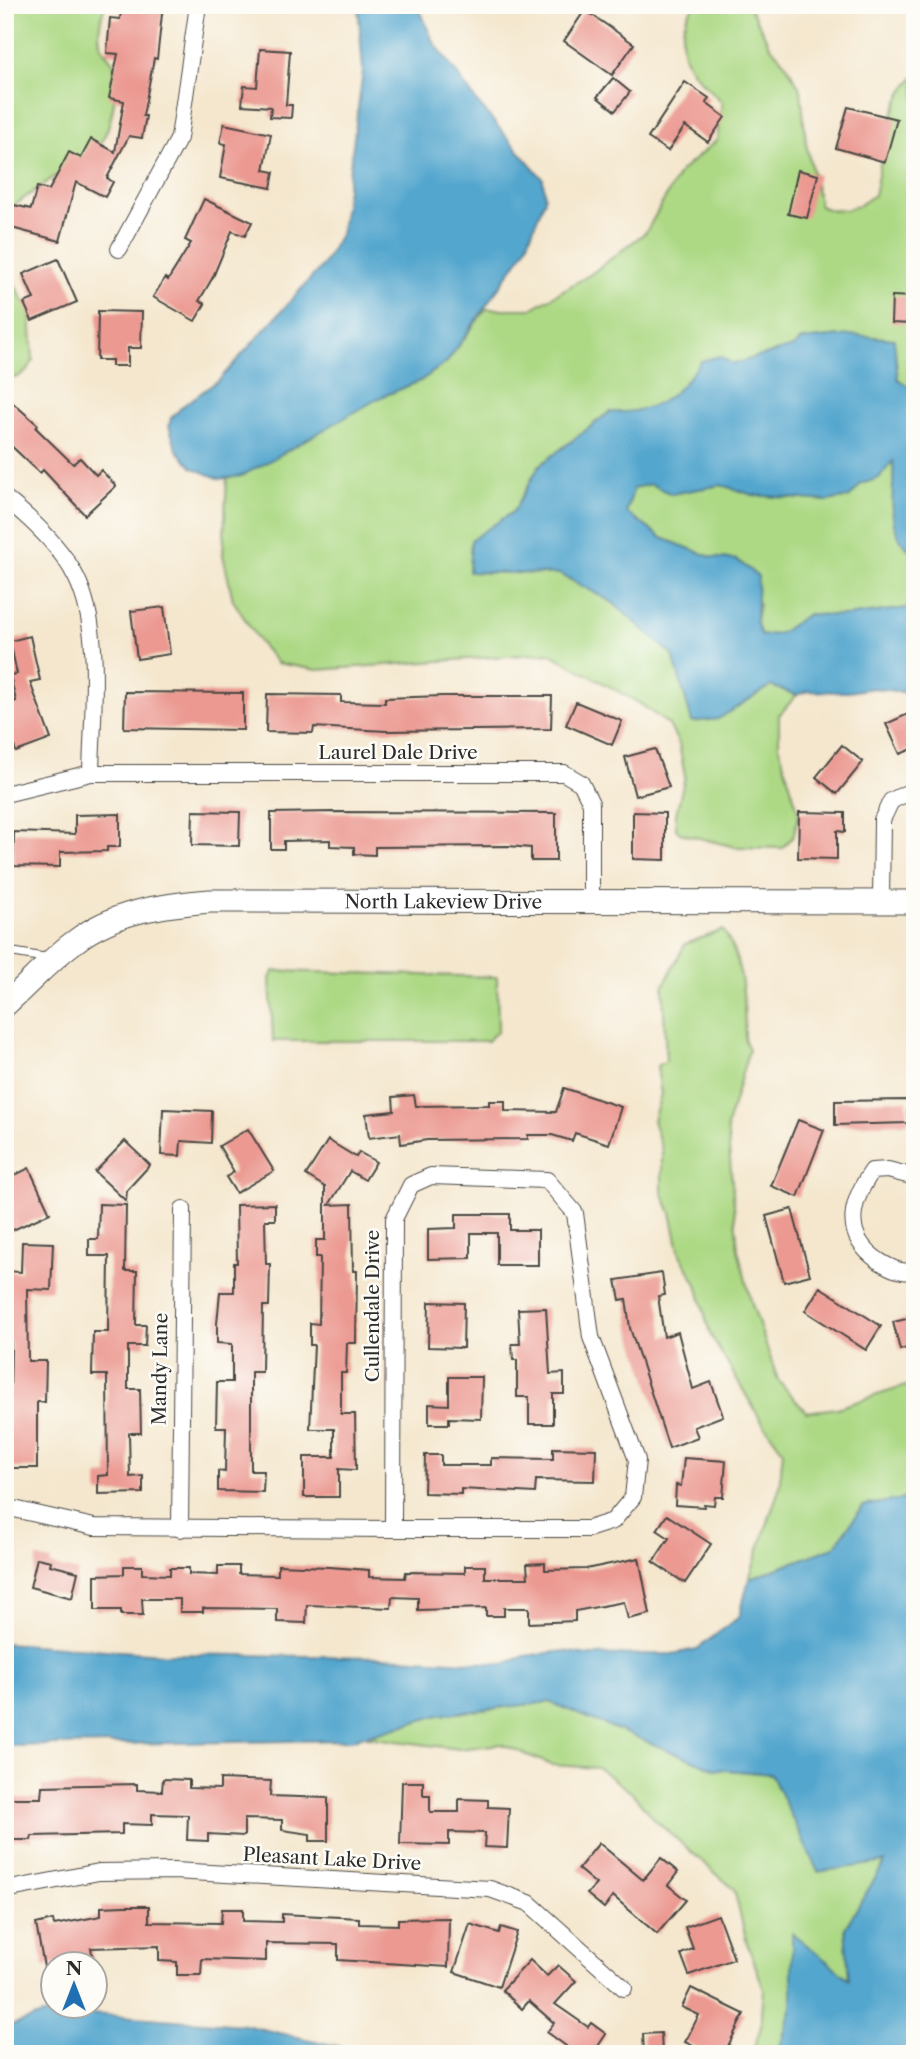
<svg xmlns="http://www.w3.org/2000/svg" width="920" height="2059" font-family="'Libre Caslon Text',serif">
<rect width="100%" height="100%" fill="#fdfcf7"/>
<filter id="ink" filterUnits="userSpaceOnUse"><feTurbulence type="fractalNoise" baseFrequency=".0143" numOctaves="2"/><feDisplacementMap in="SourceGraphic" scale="14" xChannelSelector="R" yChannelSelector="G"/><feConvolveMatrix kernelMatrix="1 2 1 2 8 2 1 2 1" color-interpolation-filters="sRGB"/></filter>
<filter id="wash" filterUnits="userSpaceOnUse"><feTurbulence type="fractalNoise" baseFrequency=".00686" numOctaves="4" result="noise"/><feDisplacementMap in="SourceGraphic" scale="28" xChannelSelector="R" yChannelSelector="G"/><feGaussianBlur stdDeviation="1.57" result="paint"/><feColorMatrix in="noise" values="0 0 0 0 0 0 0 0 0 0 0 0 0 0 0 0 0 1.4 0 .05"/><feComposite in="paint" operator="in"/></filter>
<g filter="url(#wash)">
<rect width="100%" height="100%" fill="#f4e7ce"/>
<g fill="#add985" stroke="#6c8258" stroke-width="2">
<path d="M5,5H105C101,17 96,36 102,48C105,54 112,58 114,65C118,89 113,124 100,144L12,207L5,224Z"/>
<path d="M695,5H748L771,47L786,64L801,90L806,143L820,206C840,216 858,208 874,195C883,155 885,108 915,76V391L898,379L893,339L852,335L801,340L793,347L733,364L720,356L701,361L686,383L660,405L628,413L609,412L539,466L514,511L471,541L469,572L560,574L612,602L673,655L692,722L718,719L771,686L797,695L779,715V747L799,814L793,837L782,848L735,847L680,833L676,829V814L685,776L679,744L669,725L639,703L549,653L317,670L277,663L260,643L233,600L223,555L227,478L241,476L381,397L420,381L447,362L486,309H531L591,274L646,232L680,172L717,140L722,102C712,91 694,77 688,64C678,45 681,20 695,5Z"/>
<polygon points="5,250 15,286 30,312 33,361 27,371 16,378 5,375"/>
<polygon points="893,460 894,491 906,547 915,554 915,607 847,616 808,614 780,633 760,636 756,621 759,605 737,560 711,557 662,538 626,512 634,488 651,484 671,494 722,485 753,495 827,501 849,497 861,484 879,478"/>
<path d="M723,930C744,960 745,1005 745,1041L749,1049L727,1126L738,1250L752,1304L778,1380L806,1412L837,1408L915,1383V1497L863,1506L834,1547L749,1579L779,1489L783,1451L762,1422L710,1334L697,1284L680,1255L671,1213L662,1192V1150L653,1120L661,1095L657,1066L666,1061L663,987L685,944Z"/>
<polygon points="274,971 497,977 498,1030 487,1041 273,1041 270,978"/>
<polygon points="549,1702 715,1769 772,1774 818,1871 886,1861 845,1928 850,1980 792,1933 792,2007 778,2054 752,2054 761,2027 764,1989 747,1943 734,1889 657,1822 632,1793 598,1768 552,1765 501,1744 459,1749 366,1737 439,1715"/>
</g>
<g fill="#52a6ce" stroke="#3e687c" stroke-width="2">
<polygon points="358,5 418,5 432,39 477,102 543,179 545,199 525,250 447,362 420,381 381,397 262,465 241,476 220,479 193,468 177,450 169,426 171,418 184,405 219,380 323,265 341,233 363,71"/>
<path d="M852,335L894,339L898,379L915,391V554C881,530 896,496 893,461L879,478L861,484L850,497L827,501L753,495L721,485L671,494L651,484L634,488L626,512L662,538L711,557L737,560L758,576L756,621L761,636L780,633L808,614L847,616L915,607V694L874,688L848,692L809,691L797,695L771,686L718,719L692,722L673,655L612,602L560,574L469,572L471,540L514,511L539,466L610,412C655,414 676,397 701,361L720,356L733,364L793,347L801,340Z"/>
<polygon points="915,1497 915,2054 778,2054 792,2007 792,1933 849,1979 845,1928 885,1862 818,1872 771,1774 715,1769 549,1702 439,1715 351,1740 5,1746 5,1643 163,1654 382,1657 504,1664 525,1656 563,1651 588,1655 672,1654 697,1649 739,1617 749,1579 834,1547 863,1506"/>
<polygon points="92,2014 244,2025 373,2054 5,2054 5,2028 42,2015"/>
</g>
<g id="blocks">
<g fill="#eb9991">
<polygon points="122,5 163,5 157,59 154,58 143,116 146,116 142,138 129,136 107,178 113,182 105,197 76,182 60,241 8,227 14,205 31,209 37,187 49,190 69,152 81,158 91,139 115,152 124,101 109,98 118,54 107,53 110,18 120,19"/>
<polygon points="585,10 634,44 612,75 564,41"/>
<polygon points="260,49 290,51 286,105 292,105 291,118 270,117 271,107 242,105 244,86 257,87"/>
<polygon points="613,78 630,92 615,111 597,97"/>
<polygon points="685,82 709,98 706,103 725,117 708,142 685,126 668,151 648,138"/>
<polygon points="848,107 897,119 885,162 836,148"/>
<polygon points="224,124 271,134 264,170 274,172 271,188 220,178 226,144 220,143"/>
<polygon points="798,170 818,175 807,218 788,214"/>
<polygon points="204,199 252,222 245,236 232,231 213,277 199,301 205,304 195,321 153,297 165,278 168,280 191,243 185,240"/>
<polygon points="58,259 77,302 32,321 24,303 34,299 23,274"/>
<polygon points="892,296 913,297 912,324 891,323"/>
<polygon points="98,311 142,312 141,348 128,348 128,366 112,366 112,360 97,360"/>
<polygon points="5,396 38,425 36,428 73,464 80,458 96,475 101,470 116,486 85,515 43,470 40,473 5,440"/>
<polygon points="164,607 170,654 137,659 131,611"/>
<polygon points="30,636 40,680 30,682 51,739 16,752 14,746 5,750 5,705 16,701 10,675 17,674 10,641"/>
<polygon points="125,692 243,693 243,730 124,728"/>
<polygon points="267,694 341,695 341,702 385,703 385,698 443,696 552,696 551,729 386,731 314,727 313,733 266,732"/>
<polygon points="576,702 622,721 612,745 566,725"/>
<polygon points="908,714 915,728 915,748 900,754 886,724"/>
<polygon points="842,745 863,762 837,794 816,777"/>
<polygon points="655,749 669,787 635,796 625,757"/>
<polygon points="193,811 240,812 239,846 192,845"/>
<polygon points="333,812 556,813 556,861 531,861 531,848 508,846 375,847 375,855 354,854 354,847 330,846 330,840 284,841 284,849 271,849 271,813"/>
<polygon points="633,812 665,813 665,860 633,859"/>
<polygon points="799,812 845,813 845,832 837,831 837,859 798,858"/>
<polygon points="120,814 120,847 107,847 107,851 60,852 60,867 13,866 14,832 75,834 75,815"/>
<polygon points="564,1088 621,1107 609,1144 575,1133 572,1141 552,1135 528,1135 528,1139 427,1140 401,1144 400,1134 369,1138 366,1114 394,1111 393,1097 414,1095 416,1106 489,1105 489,1101 505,1101 505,1111 556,1112"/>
<polygon points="907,1100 908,1123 835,1125 835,1101"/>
<polygon points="163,1109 212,1111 211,1143 181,1141 180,1156 161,1155"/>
<polygon points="798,1120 824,1130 798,1197 771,1186"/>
<polygon points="248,1129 274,1171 236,1193 226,1177 234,1172 219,1146"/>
<polygon points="328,1140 356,1157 359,1152 376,1162 365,1180 350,1171 329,1205 352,1204 353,1271 357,1271 356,1343 347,1343 346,1373 341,1373 341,1414 355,1414 356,1470 339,1469 339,1497 304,1497 304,1457 334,1457 334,1429 310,1429 314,1345 310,1345 310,1323 319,1324 320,1257 316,1257 316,1240 325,1240 325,1187 306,1175"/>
<polygon points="125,1141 150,1165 127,1190 126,1201 95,1172"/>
<polygon points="29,1168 50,1213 11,1231 5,1219 5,1213 11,1211 5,1199 5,1180"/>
<polygon points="99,1204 126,1205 125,1271 137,1271 136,1325 146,1325 145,1346 128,1346 128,1389 140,1389 141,1433 129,1433 130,1477 143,1476 143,1493 98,1494 98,1476 108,1475 107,1375 92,1375 93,1332 108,1332 109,1256 89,1256 89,1239 98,1239"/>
<polygon points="275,1204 275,1220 265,1220 266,1264 270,1264 269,1306 263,1306 262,1372 251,1372 251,1471 264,1471 263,1492 218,1491 218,1471 225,1472 226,1427 216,1427 217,1382 232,1382 232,1344 217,1343 217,1324 220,1292 234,1292 234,1263 237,1263 236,1205"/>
<polygon points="792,1209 810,1275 784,1282 766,1216"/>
<polygon points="456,1214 510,1214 510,1230 538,1230 538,1265 497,1265 497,1233 471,1233 471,1258 428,1259 428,1229 456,1228"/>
<polygon points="22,1242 53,1243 51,1290 27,1289 28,1361 46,1361 45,1402 37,1402 37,1468 5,1468 5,1389 10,1389 11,1343 5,1344 6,1271 21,1272"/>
<polygon points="662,1273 665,1295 658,1296 664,1337 678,1332 693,1389 711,1382 723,1416 694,1427 698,1437 669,1448 630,1328 626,1299 620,1300 616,1280"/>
<polygon points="820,1287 881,1326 866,1350 805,1311"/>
<polygon points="429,1302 464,1303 463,1348 428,1347"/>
<polygon points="546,1308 550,1374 564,1373 564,1394 553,1394 553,1424 529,1424 529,1397 517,1397 517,1360 513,1360 512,1344 520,1344 518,1309"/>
<polygon points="915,1317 915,1346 900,1350 893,1322"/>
<polygon points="449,1377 482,1377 481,1419 449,1418 449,1424 429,1424 429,1404 449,1405"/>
<polygon points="553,1448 596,1449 595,1481 536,1480 535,1493 461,1489 461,1494 424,1493 425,1455 441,1455 441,1465 491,1465 491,1458 553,1459"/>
<polygon points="684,1458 726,1461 723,1497 715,1497 714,1505 704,1504 704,1507 675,1505 676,1485 681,1486"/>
<polygon points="667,1515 711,1544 685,1583 653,1562 669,1538 657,1530"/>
<polygon points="37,1558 51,1561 50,1565 78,1572 72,1598 30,1587"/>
<polygon points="639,1558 650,1614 628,1619 624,1602 575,1611 575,1621 529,1623 529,1608 504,1608 504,1616 486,1616 486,1608 418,1610 418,1598 392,1597 391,1608 307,1605 306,1623 277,1622 277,1609 203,1608 203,1612 180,1612 180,1599 142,1599 143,1615 121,1615 121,1610 95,1610 95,1575 124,1574 124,1566 142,1566 142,1574 170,1575 170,1568 189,1568 189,1574 218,1575 218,1566 239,1566 239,1574 278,1575 278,1565 329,1567 369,1570 369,1577 405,1578 406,1572 465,1573 465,1566 485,1566 485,1578 528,1578 527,1564 545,1563 545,1570 586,1569"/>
<polygon points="163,1779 189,1780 189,1788 220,1789 220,1779 271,1781 270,1796 328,1798 328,1841 310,1841 310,1834 282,1830 282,1820 244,1819 244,1836 208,1834 208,1841 187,1840 188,1815 152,1814 152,1825 122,1824 122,1834 32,1836 31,1840 12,1840 13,1834 5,1834 5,1810 11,1810 11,1798 41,1798 42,1786 137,1784 137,1790 162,1791"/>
<polygon points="402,1782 423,1782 423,1795 430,1795 430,1812 459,1812 459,1799 488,1800 488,1807 509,1808 507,1848 484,1847 485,1833 449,1832 449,1845 400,1844"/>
<polygon points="599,1843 643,1880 661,1858 678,1872 668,1885 686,1900 657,1934 613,1896 604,1908 587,1894 596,1884 578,1869"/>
<polygon points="124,1906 149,1906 149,1922 221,1923 222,1909 243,1909 243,1921 282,1922 282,1914 359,1918 359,1924 398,1925 398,1919 449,1918 448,1967 338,1960 338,1944 266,1943 266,1961 202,1959 201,1975 177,1975 177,1962 159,1961 159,1946 91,1948 94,1964 81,1964 80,1960 44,1967 36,1924 53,1920 54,1925 101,1916 101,1907"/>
<polygon points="718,1915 734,1959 689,1975 681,1954 693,1949 685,1927"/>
<polygon points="470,1924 499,1933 501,1927 517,1932 499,1987 454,1972"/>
<polygon points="530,1960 547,1976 558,1965 576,1981 555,2004 588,2027 591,2023 606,2034 593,2054 561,2054 566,2046 547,2032 554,2023 529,2001 522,2009 502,1990"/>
<polygon points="691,1988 744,2014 724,2054 710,2054 685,2042 699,2015 682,2007"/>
<polygon points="661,2033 662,2054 644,2054 643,2034"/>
</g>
</g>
</g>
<g filter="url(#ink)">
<use href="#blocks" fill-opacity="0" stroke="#494743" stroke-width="2"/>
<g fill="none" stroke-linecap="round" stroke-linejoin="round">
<defs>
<polyline id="lane" points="5,951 47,958"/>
<g id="street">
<polyline points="119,249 179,138 198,5"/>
<path d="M5,498C31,519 61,546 76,577C103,630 92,715 91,773"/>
<polyline points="5,794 91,773 564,773 581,783 591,803 591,902"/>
<polyline points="881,901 882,820 891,801 915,789"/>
<polygon points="431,1176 547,1180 575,1213 591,1337 637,1460 633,1497 613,1521 588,1529 393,1529 394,1219 411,1185"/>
<path d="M915,1177L888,1170L872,1171C850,1203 842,1236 879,1261C892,1269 899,1272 915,1272"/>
<polyline points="5,1507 94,1527 393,1529"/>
<polyline points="180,1529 183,1209"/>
<polyline points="5,1890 99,1872 174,1871 490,1889 529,1903 624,1988"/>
</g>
<g id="secondary">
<path id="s1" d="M5,1005C29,984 51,958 77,940C115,911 164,905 210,901L915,902"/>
</g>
</defs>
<use href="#lane" stroke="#494743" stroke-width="10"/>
<use href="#street" stroke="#494743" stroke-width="18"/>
<use href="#secondary" stroke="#494743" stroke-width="25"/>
<use href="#lane" stroke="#fff" stroke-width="8"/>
<use href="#street" stroke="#fff" stroke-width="16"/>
<use href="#secondary" stroke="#fff" stroke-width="23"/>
</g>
</g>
<g text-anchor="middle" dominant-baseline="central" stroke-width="5" stroke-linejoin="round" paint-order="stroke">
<g font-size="19" fill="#2b2b2b" stroke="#fdfcf7">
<text x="398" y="752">Laurel Dale Drive</text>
<text stroke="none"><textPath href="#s1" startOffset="471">North Lakeview Drive</textPath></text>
<text transform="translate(372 1306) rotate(-90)">Cullendale Drive</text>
<text transform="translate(160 1369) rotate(-89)">Mandy Lane</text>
<text transform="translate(332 1859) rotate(3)">Pleasant Lake Drive</text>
</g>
</g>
<rect width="920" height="2059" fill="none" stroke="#fdfcf7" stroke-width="28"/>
<g transform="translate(74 1985)"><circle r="33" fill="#fdfcf7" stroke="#a9a8a5" stroke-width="2"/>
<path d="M0-5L12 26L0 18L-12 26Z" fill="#1f6fb2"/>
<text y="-10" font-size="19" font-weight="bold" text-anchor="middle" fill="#2b2b2b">N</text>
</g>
</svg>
